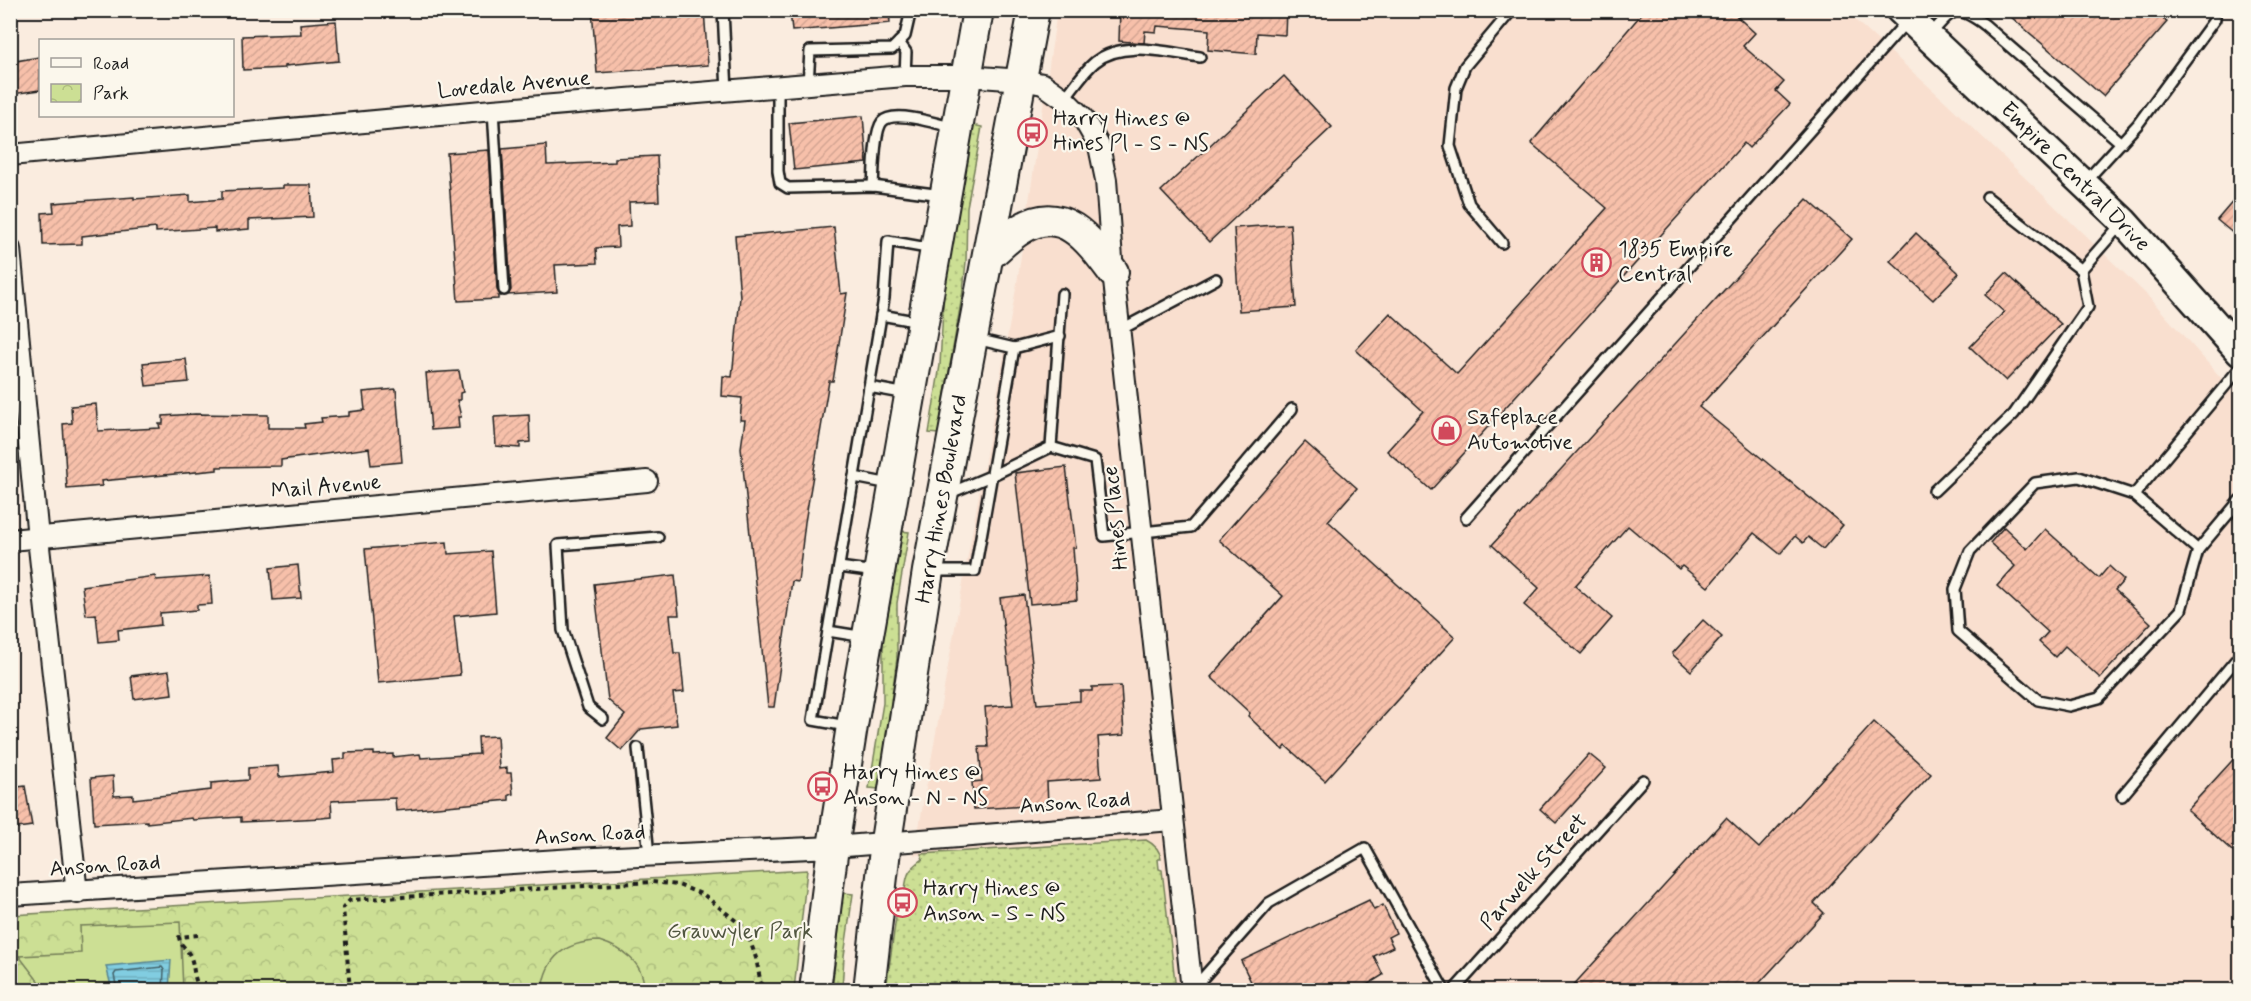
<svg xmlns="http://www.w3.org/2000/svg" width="2251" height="1001" font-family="Mynerve,sans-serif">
<defs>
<pattern id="grass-dots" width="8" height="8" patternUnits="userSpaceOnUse" patternTransform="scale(1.5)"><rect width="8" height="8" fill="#ccdf94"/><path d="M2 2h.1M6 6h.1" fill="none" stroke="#afbf7f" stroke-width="1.8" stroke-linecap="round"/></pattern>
<pattern id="park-crowns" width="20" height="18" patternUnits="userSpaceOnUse" patternTransform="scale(1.5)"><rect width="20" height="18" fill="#ccdf94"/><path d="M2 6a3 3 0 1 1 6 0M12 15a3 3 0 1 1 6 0" fill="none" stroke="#afbf7f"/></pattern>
<pattern id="water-rules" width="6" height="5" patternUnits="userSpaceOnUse" patternTransform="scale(1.5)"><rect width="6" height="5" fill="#81cde1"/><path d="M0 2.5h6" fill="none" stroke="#6fafc0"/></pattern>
<pattern id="building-hatch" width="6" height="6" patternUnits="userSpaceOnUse" patternTransform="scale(1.5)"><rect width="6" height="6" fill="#f7c0aa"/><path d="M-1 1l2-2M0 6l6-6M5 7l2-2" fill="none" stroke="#d3a492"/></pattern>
</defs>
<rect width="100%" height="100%" fill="#faecdf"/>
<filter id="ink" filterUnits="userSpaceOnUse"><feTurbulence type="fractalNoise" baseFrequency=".0167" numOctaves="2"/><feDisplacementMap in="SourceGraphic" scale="12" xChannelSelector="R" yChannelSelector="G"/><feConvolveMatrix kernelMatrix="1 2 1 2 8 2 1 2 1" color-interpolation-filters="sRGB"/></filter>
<g filter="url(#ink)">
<polygon fill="#f9dfcf" points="1057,11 1845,11 1946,102 2147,295 2240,399 2240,990 1176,990 1161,856 914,855 1017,283"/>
<g fill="url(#grass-dots)" stroke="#747e58" stroke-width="1.5">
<polygon points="973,125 982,127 967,207 966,262 963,291 938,434 929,433 940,365 944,290"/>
<polygon points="900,531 909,532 897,603 897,658 879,789 869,788 883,703 883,635"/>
<path d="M1146,840C1154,844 1160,850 1161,859H1158L1159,869L1162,870L1176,990H886L897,910L901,911L900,915L904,916L905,912H908L911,899L904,897C907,876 905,872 923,859L921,854Z"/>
<polygon points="843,893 853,894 844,956 842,990 832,990"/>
</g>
<polygon fill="url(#park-crowns)" stroke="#747e58" stroke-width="1.5" points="807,870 794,990 11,990 11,915"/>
<g fill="#ccdf94" stroke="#747e58" stroke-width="1.5">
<polygon points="180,922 183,990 45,990 19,956 81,953 80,926"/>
<path d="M599,941C622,948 645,963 644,990H542C546,956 566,942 599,941Z"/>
</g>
<polygon fill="url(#water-rules)" stroke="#598692" stroke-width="1.5" points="171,960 169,990 112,990 106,966"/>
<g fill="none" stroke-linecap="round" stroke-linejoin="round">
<polyline stroke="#44636b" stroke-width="1.5" points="117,990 114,975 116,972 162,967 164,970 163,990"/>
</g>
<g fill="url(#building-hatch)" stroke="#1c1c1c" stroke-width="1.5">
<polygon points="592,10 704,10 708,65 597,73"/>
<polygon points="790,10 889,10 890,23 792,31"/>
<polygon points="1120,10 1286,10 1285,35 1257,33 1256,54 1208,50 1209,30 1157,26 1156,32 1145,31 1144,43 1119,41"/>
<polygon points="1645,10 1730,10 1755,33 1743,46 1784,82 1776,91 1790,104 1749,148 1744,143 1431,490 1387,451 1423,411 1356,350 1390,313 1457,374 1607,208 1531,143"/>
<polygon points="2003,10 2154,10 2167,22 2103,96"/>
<polygon points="336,21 339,61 285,66 285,68 243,70 242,36 301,34 300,24"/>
<polygon points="40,57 40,90 12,94 10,62"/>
<polygon points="1284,76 1332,127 1209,242 1161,191"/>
<polygon points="863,116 867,163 794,170 789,123"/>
<polygon points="546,145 547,165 615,162 615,158 657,156 659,201 629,202 630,226 617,227 618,247 596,248 597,263 555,265 557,292 508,295 511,290 502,149"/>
<polygon points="489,150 497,290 501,296 498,296 498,299 458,301 447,153"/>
<polygon points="283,185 311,185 313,217 249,220 249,229 215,232 215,228 156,232 156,228 82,236 82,244 43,245 42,213 54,212 53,203 134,197 134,199 190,195 190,202 222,199 222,191 283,188"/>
<polygon points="2241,192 2241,240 2217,220"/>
<polygon points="1807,199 1852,239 1699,407 1843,525 1823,549 1808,537 1803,543 1795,536 1780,554 1754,533 1708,587 1682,566 1679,569 1628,526 1575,586 1612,618 1581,654 1524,605 1539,588 1492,545"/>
<polygon points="1290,224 1296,307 1239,311 1234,228"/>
<polygon points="834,227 841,294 847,293 833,381 829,381 805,522 798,582 792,581 774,707 768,707 741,448 745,420 740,420 742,398 722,396 723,376 732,377 740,297 735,236"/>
<polygon points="1916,233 1959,273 1933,300 1890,261"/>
<polygon points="2006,273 2061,324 2006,381 1970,347 2004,312 1985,295"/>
<polygon points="186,359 189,382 146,386 143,363"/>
<polygon points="459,371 463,392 460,393 460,400 457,400 461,417 458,417 459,428 431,430 426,373"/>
<polygon points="396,389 402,462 371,465 369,448 281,460 281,466 217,467 217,470 101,481 102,486 67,489 63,424 72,423 71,406 96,404 98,431 160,428 159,424 163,424 163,416 195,414 268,415 268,428 305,428 304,424 322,422 321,418 349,416 349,412 365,410 363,392"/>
<polygon points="529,415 530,442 520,443 520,448 496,446 494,417"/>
<polygon points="1305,442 1357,488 1328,521 1455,637 1325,781 1286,746 1283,750 1248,716 1250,713 1211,677 1283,596 1219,540"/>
<polygon points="1066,467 1076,548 1073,548 1077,600 1030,604 1015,473"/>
<polygon points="2004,527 2027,549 2045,529 2099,578 2109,566 2124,580 2115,590 2151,623 2100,678 2065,646 2055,657 2039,642 2048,632 1997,586 2015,566 1990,543"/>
<polygon points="447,542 448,554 491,551 496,612 454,616 460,675 378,683 365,549"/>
<polygon points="298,565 301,598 273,600 270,568"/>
<polygon points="675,575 679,615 670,615 674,653 680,653 684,692 673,693 677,725 641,729 622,751 607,738 625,715 608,700 594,584"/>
<polygon points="155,576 156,580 210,576 212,604 197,605 197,610 160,613 161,625 118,630 119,640 99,642 96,614 86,615 82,586"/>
<polygon points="1024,595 1037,704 1080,701 1080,691 1092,691 1092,687 1121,686 1124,735 1098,737 1101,778 1047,782 1048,805 974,809 972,782 982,781 979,747 988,747 985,707 1013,705 1000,598"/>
<polygon points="1703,620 1722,637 1691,671 1672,654"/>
<polygon points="169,671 172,694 134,699 131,676"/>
<polygon points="1874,722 1931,774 1814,903 1824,913 1753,990 1569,990 1726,818 1759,848"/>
<polygon points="497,736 499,769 507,768 507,773 511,773 513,794 509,795 509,800 396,811 395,798 331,801 332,817 322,818 241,822 241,817 193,820 192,818 147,823 147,821 94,824 91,778 113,776 114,796 133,795 133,799 211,790 211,783 248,780 248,768 278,766 279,777 334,772 333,760 345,759 345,753 374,752 374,755 393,754 393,757 420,754 421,758 479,754 478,737"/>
<polygon points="2241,751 2241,859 2187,810"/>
<polygon points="1589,754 1606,768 1556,823 1540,809"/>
<polygon points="25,786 32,826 10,829 10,788"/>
<polygon points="1369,900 1374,910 1383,905 1396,933 1388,937 1393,947 1374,956 1383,975 1365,986 1367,990 1255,990 1241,961"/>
</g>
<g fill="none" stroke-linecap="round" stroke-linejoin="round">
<defs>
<g id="lane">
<polyline points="723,10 727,92"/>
<path d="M1930,35C1953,9 1955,3 1985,25L2121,143"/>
<polyline points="899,42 906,52 905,76"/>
<polyline points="808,84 810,51 892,49 905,36 911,10"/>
<polyline points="778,88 778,171 780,183 788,188 873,186 942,195"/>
<path d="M1064,99C1074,87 1083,72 1095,62C1123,39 1167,53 1200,57"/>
<polyline points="493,110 504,290"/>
<polyline points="2085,182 2138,124 2215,19 2215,10"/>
<path d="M873,186C874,172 874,132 882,122C893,109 939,124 954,128"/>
<polyline points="1987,197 2081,270"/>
<polyline points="1502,243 1469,204 1450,146 1456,88 1465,66 1512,10"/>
<polyline points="881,315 920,322"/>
<polyline points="1120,330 1216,279"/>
<polyline points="1014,348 1060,336"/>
<polyline points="869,387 907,394"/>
<polyline points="1051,447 1095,460 1104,536 1191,527 1292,409"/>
<polyline points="854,477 890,484"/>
<polygon points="2079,477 2134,495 2198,550 2181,610 2099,698 2069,706 2038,700 1958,631 1955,589 1970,551 2035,483"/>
<polyline points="1934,491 2014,414 2088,307 2081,270 2122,223"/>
<polyline points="950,493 993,475 1051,447 1062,294"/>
<polyline points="2134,495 2240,368"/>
<polyline points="1466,518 1908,20"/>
<polyline points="2198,550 2240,500"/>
<polyline points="839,567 876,572"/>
<polyline points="933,571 975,571 1014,348 976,339"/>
<polyline points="828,631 865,637"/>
<polyline points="603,719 588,707 563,630 558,545 658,537"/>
<polyline points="847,726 813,720 884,298 888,241 933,249"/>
<polyline points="638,748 649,855"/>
<polyline points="2122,796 2240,655"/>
<polyline points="1193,989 1269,903 1365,848 1444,990"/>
<polyline points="1454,990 1643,780"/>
</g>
<g id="street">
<polyline points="10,155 493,110 905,76 966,76 1022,80 1043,84 1064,99 1083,118 1099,146 1106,180 1113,272 1192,990"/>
<polyline points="10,249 38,538 77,893"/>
<polyline points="10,540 647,481"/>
<polyline points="10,895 574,859 833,847 1173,820"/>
</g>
<polyline id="secondary" points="1900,10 2123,221 2240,352"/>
<g id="primary">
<path d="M988,256C999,247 1009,236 1021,229C1064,203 1090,241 1113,272"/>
<polyline points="815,990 833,847 852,726 978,10"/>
<polyline points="869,990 886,841 928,571 1034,10"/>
</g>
</defs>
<use href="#lane" stroke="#1c1c1c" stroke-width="14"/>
<use href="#street" stroke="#1c1c1c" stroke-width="24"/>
<use href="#secondary" stroke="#1c1c1c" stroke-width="32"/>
<use href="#primary" stroke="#1c1c1c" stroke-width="34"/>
<g stroke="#1c1c1c" stroke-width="4" stroke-dasharray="4.5 4.5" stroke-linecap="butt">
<path d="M198,935L179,937C180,946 188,949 191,958C195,969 193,980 201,990"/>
<polyline points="350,990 343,908 350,900 652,882 678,885 704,895 746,929 756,958 762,990"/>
</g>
<use href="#lane" stroke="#fbf7ec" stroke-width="9"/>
<use href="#street" stroke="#fbf7ec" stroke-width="20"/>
<use href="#secondary" stroke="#fbf7ec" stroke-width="27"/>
<use href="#primary" stroke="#fbf7ec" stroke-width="30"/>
</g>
</g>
<defs>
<symbol id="bus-ring" viewBox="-11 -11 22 22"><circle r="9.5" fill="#fbf7ec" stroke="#d1495b" stroke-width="1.5"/><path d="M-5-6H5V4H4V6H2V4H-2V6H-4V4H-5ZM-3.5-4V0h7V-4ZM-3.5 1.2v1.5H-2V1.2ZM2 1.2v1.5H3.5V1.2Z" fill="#d1495b"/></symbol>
<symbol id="building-ring" viewBox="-11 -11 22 22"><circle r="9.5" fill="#fbf7ec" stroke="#d1495b" stroke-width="1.5"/><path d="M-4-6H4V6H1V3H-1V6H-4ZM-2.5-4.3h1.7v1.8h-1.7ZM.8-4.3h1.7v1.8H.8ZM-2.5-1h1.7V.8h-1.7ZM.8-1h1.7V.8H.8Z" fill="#d1495b"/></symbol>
<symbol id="shop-ring" viewBox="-11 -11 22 22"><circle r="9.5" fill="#fbf7ec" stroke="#d1495b" stroke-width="1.5"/><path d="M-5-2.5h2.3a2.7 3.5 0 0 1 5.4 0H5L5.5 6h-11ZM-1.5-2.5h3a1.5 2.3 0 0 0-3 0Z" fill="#d1495b"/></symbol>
</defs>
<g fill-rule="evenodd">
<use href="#bus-ring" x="1016" y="116" width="33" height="33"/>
<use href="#building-ring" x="1580" y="246" width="33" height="33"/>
<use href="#shop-ring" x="1430" y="414" width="33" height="33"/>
<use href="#bus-ring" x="806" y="770" width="33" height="33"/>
<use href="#bus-ring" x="886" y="886" width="33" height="33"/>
</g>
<g text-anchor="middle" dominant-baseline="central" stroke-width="4.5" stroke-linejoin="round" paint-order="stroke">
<g font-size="22" fill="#1c1c1c" stroke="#fbf7ec">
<text transform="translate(514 85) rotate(-5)">Lovedale Avenue</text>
<text transform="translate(2075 177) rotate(45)">Empire Central Drive</text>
<text transform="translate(326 487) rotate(-5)">Mail Avenue</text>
<text transform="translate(942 499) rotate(-80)">Harry Hines Boulevard</text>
<text transform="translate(1116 518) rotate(-96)">Hines Place</text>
<text transform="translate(1075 803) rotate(-4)">Anson Road</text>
<text transform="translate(590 835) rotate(-3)">Anson Road</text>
<text transform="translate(105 866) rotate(-4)">Anson Road</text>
<text transform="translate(1534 872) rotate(-48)">Parwelk Street</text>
</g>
<g font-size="22" fill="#1c1c1c" stroke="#fbf7ec" text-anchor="start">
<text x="1053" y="119">Harry Hines @<tspan x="1053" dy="25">Hines Pl - S - NS</tspan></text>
<text x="1618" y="250">1835 Empire<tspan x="1618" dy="25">Central</tspan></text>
<text x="1467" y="418">Safeplace<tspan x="1467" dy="25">Automotive</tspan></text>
<text x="843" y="773">Harry Hines @<tspan x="843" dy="25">Anson - N - NS</tspan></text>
<text x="923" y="889">Harry Hines @<tspan x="923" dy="25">Anson - S - NS</tspan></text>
</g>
<g font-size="22" fill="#515640" stroke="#fbf7ec">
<text x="740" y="932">Grauwyler Park</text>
</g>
</g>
<rect width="2251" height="1001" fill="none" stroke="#fbf7ec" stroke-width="36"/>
<rect x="18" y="18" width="2215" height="965" fill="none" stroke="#1c1c1c" stroke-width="2" filter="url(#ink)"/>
<rect x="39" y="39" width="195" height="78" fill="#fbf7ec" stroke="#a29f99" stroke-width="1.5"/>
<rect x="51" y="58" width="30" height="9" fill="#fbf7ec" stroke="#a29f99" stroke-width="1.5"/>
<text x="93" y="69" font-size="18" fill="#1c1c1c">Road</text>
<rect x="51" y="84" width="30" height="18" fill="url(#park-crowns)" stroke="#a29f99" stroke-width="1.5"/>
<text x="93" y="99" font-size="18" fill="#1c1c1c">Park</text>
</svg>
